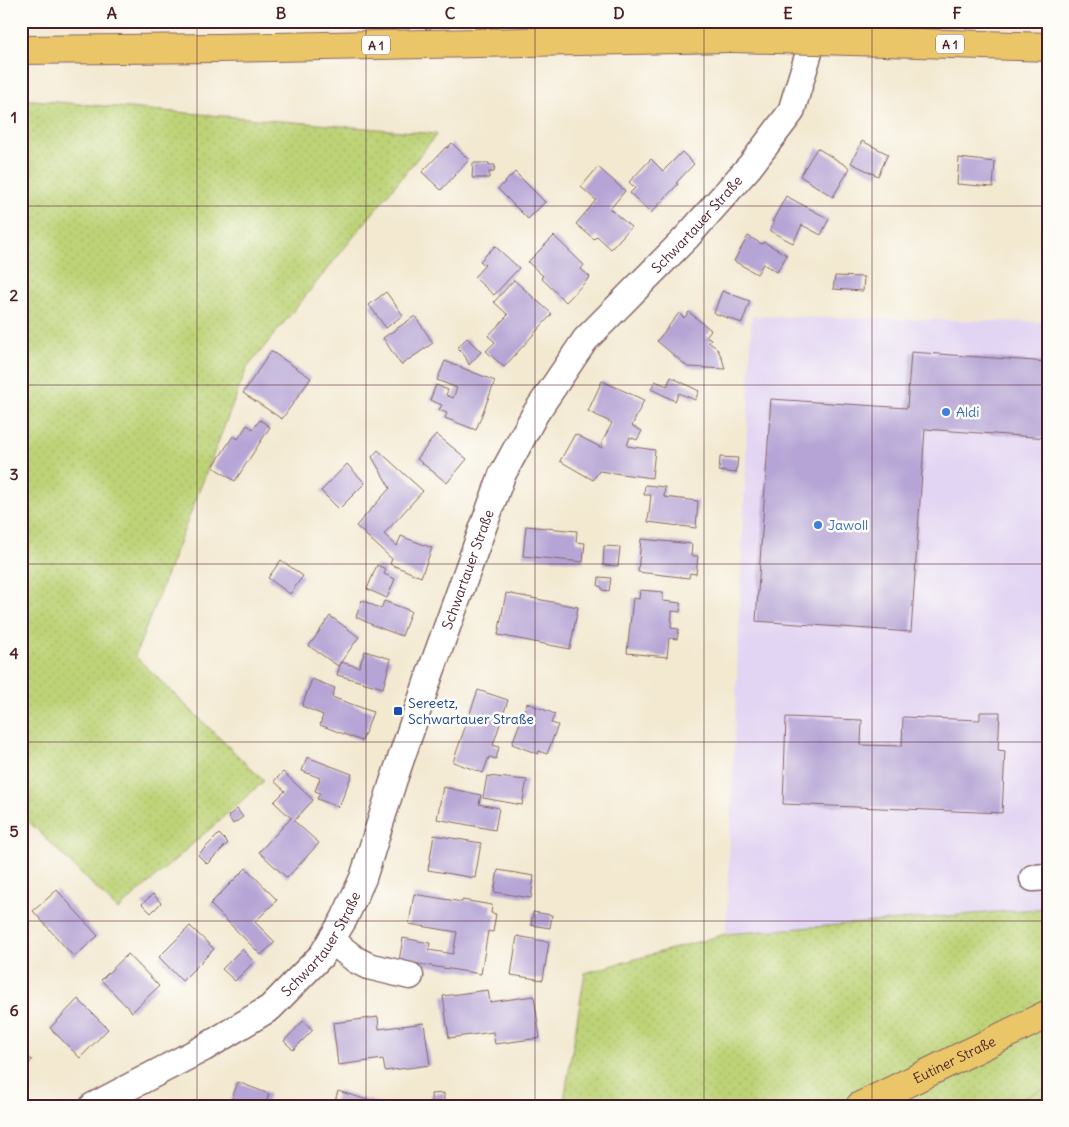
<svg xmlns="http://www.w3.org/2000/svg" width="1069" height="1127" font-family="Delius,sans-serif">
<defs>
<pattern id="grass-dots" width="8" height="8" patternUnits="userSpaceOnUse" patternTransform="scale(1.25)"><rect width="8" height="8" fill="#bdd377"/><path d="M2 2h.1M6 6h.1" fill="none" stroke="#a4b567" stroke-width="1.8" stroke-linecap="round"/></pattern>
<pattern id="park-crowns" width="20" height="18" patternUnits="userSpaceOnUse" patternTransform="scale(1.25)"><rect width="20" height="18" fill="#bdd377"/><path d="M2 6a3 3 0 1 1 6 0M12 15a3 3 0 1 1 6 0" fill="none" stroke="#a4b567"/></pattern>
</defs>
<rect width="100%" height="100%" fill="#fdfcf7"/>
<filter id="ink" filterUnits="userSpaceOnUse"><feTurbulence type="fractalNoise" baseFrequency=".02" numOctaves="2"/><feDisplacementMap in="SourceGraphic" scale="10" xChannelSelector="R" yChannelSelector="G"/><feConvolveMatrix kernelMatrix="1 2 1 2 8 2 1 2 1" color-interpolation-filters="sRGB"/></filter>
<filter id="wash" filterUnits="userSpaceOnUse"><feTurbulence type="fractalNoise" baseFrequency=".0096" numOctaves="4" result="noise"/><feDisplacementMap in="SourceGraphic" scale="20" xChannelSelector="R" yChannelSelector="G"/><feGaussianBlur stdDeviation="1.12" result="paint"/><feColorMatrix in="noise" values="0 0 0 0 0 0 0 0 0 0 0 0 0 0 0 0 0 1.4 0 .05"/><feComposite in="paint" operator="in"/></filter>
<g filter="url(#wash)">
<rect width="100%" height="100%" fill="#f3e9d1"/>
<polygon fill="#e2d4f3" points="752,316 1048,322 1048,908 726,934"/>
<g fill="url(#grass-dots)" stroke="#847951">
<polygon points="21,99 437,134 247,368 135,656 264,781 118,910 21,814"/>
<polygon points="1048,908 1048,1106 563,1106 585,973 726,934"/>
</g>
<polygon fill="url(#park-crowns)" stroke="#847951" points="1048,1087 1048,1106 1004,1106"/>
<g id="blocks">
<g fill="#b5a4d5">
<polygon points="862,141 888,154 878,176 851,163"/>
<polygon points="452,143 469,160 441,190 422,172 446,147 447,148"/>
<polygon points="817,148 850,168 833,197 800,176"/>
<polygon points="682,152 694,164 676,183 678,184 651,213 630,193 635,188 629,182 651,159 663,171"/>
<polygon points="959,158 995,162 993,187 957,184"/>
<polygon points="473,163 489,163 489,165 495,165 494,172 489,172 489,178 472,178"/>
<polygon points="598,167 625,191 610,209 631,227 611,249 597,236 594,239 576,224 596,200 581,187"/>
<polygon points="515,172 545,202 528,219 498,189"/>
<polygon points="786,196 829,219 821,235 802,225 793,243 770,231 774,222 772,222"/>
<polygon points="554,236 584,265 581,269 590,277 566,302 541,278 543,276 528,262"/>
<polygon points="748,236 762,244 764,242 787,255 777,272 763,264 757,274 734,261"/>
<polygon points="495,246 519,268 494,295 474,277 485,265 480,261"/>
<polygon points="835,276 864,277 863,291 833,289"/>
<polygon points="514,280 552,314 504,367 486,351 495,342 488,336 508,315 494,302"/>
<polygon points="722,291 750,301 742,323 714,313"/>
<polygon points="386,292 403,315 386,328 369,305"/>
<polygon points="689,312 711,330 706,336 711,339 708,342 714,346 718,350 722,358 725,369 688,367 657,341 679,313 684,318"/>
<polygon points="415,316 433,343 401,365 383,338"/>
<polygon points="467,338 481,352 469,365 465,356 457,348"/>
<polygon points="271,351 311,378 282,419 243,393"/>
<polygon points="911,352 1048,362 1048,438 925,429 911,632 756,621 771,399 907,408"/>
<polygon points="445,361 495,381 476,430 445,418 447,413 439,410 442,405 430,400 436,385 448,390 446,395 453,398 457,388 437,380"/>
<polygon points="671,377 699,391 695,400 679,393 675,401 651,389 655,381 667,386"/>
<polygon points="602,381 644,400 632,426 642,431 637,440 630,437 627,446 655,450 652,478 599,471 593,480 560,461 575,434 602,448 602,442 612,423 588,411"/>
<polygon points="260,420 270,427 235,481 213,467 233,436 238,439 247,425 253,429"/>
<polygon points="436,434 467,459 447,483 417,459"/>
<polygon points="378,450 423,491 384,534 397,546 401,536 432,548 421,577 390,564 392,559 356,526 390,488 372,457"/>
<polygon points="720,457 738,458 736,473 719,471"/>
<polygon points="347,464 365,483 339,509 321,491"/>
<polygon points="645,485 665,487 664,497 698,501 696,528 648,522 651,495 644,495"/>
<polygon points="526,526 577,531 576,542 585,543 583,562 523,556"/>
<polygon points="641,539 692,544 691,556 698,556 696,574 690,573 689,578 638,572"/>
<polygon points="604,546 620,547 618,566 603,565"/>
<polygon points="281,560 303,576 290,594 268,578"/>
<polygon points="377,565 386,569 384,574 395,579 387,598 367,589"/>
<polygon points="599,577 611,578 609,591 602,590 602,587 598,586"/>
<polygon points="640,590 663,592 663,601 681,603 680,612 672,611 671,628 679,629 677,639 669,638 667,657 627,653 633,598 639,599"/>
<polygon points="506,593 578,607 570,649 498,635"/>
<polygon points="362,600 381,609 384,601 411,611 402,636 375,626 356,617"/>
<polygon points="330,616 359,637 338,666 309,646"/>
<polygon points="365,651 391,659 383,688 337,675 341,662 359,667"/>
<polygon points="312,679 335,688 332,697 373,712 362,741 320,725 323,715 302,706"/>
<polygon points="478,690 508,700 493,745 499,747 496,759 489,757 483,773 453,762"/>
<polygon points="527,703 555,714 551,723 558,725 547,754 539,751 538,754 512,744"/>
<polygon points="980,712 1000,712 998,750 1005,751 1002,813 783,804 786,717 862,720 861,745 902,746 903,717 980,720"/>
<polygon points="1046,719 1048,719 1048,820 1043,820"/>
<polygon points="307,757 352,774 339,807 317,799 320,793 315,791 320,778 302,771"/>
<polygon points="283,772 313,800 294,821 319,843 287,878 259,852 291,818 274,802 285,791 274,781"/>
<polygon points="487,776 527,780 522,805 483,798"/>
<polygon points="443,787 481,795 479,804 499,808 495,830 437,819"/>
<polygon points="237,809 243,817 233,824 228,816"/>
<polygon points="219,834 228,843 207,864 198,855"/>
<polygon points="434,835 481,843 475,878 428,870"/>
<polygon points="246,868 277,900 255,922 275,942 261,955 210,904"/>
<polygon points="498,870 534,876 531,898 494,892"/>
<polygon points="57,890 98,936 74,957 33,911"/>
<polygon points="153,894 161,903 151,913 142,904"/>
<polygon points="414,894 462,902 462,900 492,905 491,913 496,914 493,932 488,931 481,974 399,961 403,938 430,943 429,950 453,954 457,932 409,924"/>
<polygon points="533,912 552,915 550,928 531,925"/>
<polygon points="190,926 214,949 182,981 159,957"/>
<polygon points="517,936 549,942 543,980 511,975"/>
<polygon points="242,949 254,962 235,981 222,969"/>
<polygon points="128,954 159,986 132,1012 101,980"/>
<polygon points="488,990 490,1002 534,996 540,1038 495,1044 493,1032 449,1038 443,996"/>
<polygon points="78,999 108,1029 80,1058 50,1028"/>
<polygon points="378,1017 379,1029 424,1023 430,1065 385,1071 383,1059 338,1065 333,1023"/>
<polygon points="303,1021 313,1030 293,1050 284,1041"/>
<polygon points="21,1052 32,1060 21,1074"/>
<polygon points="238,1082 269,1094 265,1106 229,1106"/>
<polygon points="338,1091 384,1105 384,1106 337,1106 334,1105"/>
<polygon points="444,1093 444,1105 432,1105 431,1094"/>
</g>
</g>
</g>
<g filter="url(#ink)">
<use href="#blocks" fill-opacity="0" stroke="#856665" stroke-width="1"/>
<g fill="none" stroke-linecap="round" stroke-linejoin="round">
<defs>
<g id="minor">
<polyline points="1033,878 1048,877"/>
<polyline points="331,940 356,960 368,966 410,976"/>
<path id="s1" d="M93,1106L204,1048L270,1008L322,955L344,919L363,878L393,782L430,674L502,475L535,414L585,340L686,238L750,166L791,112L814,36L816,21"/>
</g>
<g id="major">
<path id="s2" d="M860,1106L1048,1014"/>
</g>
<g id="highway">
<polyline points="852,41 1048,47"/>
<polyline points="21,50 218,48 732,38"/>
</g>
</defs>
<use href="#minor" stroke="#856665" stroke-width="29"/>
<use href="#major" stroke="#856665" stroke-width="30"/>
<use href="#highway" stroke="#856665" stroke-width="30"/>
<use href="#minor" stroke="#fff" stroke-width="26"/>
<use href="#major" stroke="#eac669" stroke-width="28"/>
<use href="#highway" stroke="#eac669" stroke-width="28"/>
<defs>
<polyline id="highway-bridge" points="732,38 852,41"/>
</defs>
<use href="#highway-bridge" stroke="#856665" stroke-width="30" stroke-linecap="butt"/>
<use href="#highway-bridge" stroke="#eac669" stroke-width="28"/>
</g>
</g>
<path fill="none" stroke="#4a1f2b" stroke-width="1" stroke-opacity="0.55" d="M197,21V1106M366,21V1106M535,21V1106M704,21V1106M872,21V1106M21,206H1048M21,385H1048M21,564H1048M21,742H1048M21,921H1048"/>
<g fill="#3f7fe0" stroke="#fdfcf7" stroke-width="2">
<circle cx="946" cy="412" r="5"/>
<circle cx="818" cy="525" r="5"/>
</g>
<rect fill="#1a4fb4" stroke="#fdfcf7" stroke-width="2" x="393" y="706" width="10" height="10" rx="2.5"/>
<g text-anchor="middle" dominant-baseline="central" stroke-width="5" stroke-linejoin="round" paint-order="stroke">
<g fill="#fdfcf7" stroke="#806168" stroke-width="1">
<rect x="936" y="34.5" width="28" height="19" rx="4"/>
<rect x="362" y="35.5" width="28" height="19" rx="4"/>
</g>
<g font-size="12" font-weight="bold" fill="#4a1f2b">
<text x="950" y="44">A 1</text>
<text x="376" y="45">A 1</text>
</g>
<g font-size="14" fill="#4a1f2b" stroke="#fdfcf7">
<text stroke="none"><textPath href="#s1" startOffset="1110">Schwartauer Straße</textPath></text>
<text stroke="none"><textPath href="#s1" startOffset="690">Schwartauer Straße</textPath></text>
<text stroke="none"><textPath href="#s1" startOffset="285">Schwartauer Straße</textPath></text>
<text stroke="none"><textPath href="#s2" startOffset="105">Eutiner Straße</textPath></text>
</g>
<g font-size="14" fill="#366cbe" stroke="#fdfcf7" text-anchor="start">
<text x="956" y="412">Aldi</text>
<text x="828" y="525">Jawoll</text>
</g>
<g font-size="14" fill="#164399" stroke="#fdfcf7" text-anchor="start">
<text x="408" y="703">Sereetz,<tspan x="408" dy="16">Schwartauer Straße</tspan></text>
</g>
</g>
<rect width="1069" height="1127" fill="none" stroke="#fdfcf7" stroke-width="55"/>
<rect x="28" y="28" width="1014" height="1072" fill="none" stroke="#4a1f2b" stroke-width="2"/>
<g font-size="16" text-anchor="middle" font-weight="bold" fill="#4a1f2b">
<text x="112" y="19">A</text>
<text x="281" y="19">B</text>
<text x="450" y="19">C</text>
<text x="619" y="19">D</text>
<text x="788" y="19">E</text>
<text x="957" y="19">F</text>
<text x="14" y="123">1</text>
<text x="14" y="301">2</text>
<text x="14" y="480">3</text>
<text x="14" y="659">4</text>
<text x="14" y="837">5</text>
<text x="14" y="1016">6</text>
</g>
</svg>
